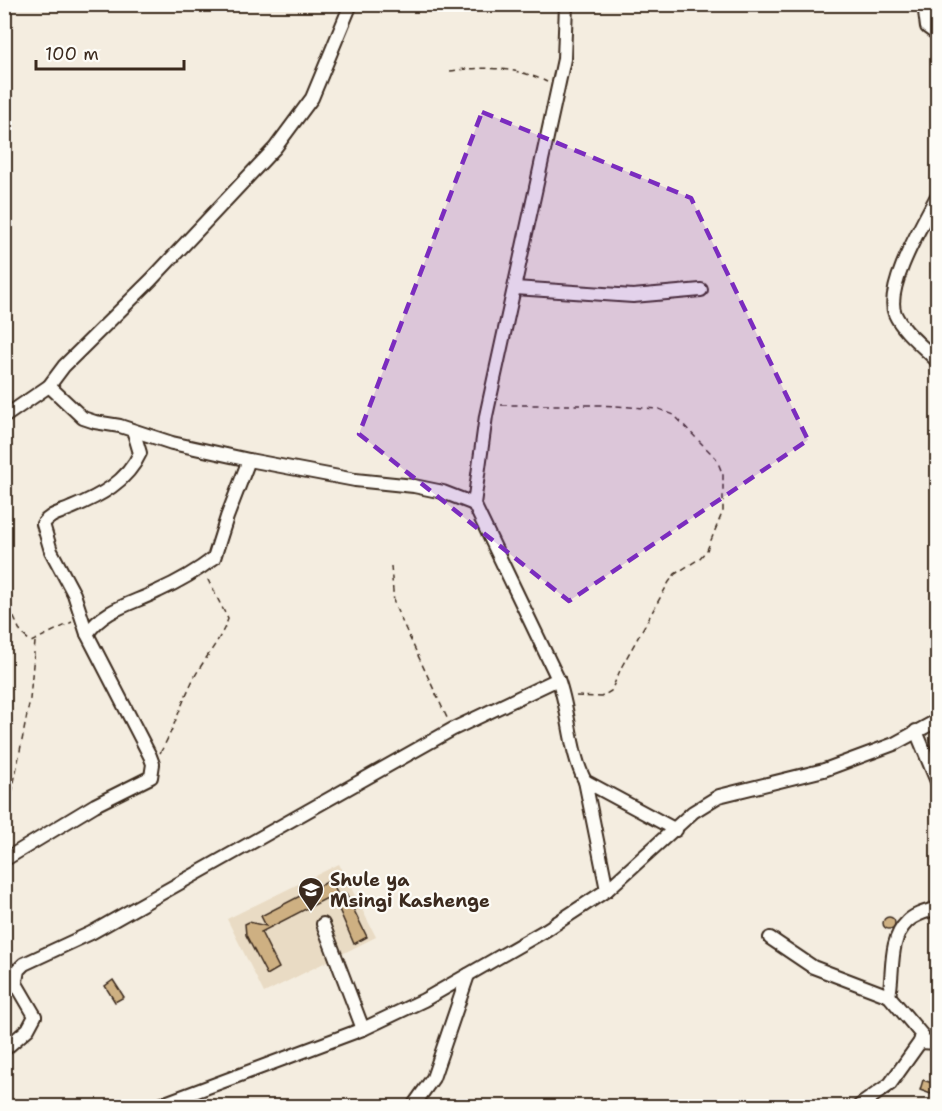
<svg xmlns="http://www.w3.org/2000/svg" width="942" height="1111" font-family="'Shantell Sans',sans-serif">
<rect width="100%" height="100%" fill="#f4ede0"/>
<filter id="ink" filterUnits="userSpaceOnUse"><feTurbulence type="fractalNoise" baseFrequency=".0167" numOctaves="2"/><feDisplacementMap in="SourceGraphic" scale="12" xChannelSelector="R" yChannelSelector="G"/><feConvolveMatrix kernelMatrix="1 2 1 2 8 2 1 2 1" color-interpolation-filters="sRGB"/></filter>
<g filter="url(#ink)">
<polygon fill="#e9dbc4" points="339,864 376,937 264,993 227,919"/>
<g fill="#ceb082" stroke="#3b2a1e" stroke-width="1.5">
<polygon points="331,880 337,893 261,932 279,968 267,975 246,935 245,924 249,922 266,926 261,916"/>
<polygon points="346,894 367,937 354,944 335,900"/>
<circle cx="889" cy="923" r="6"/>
<polygon points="113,980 124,997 115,1002 105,986"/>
<polygon points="923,1080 935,1084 931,1094 920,1090"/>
</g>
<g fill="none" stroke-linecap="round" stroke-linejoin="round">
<defs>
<g id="minor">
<path d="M566,4L564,59L558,87L486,416L474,504L558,679C570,712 569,750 585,781L676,830"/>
<polyline points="924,4 927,27 938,35"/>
<path d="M938,194C925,220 884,287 895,314C903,332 924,347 938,362"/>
<polyline points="515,288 633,296 701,290"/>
<polyline points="49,386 83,418 95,422 120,426 172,443 249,460 355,480 414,486 443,492 474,504"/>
<polyline points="4,417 49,386 64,366 151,280 275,148 312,98 351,4"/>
<path d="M87,634C104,609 132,604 158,591C178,582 197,571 214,558L227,517L249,460"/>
<polyline points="916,731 938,784"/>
<polyline points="585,781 607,890"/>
<path d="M4,860L95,805L151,777L153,764L150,756L87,634L74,594L51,551L43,524C50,514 60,513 71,508C100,496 127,482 140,453L134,433"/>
<polyline points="323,924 363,1029"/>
<polyline points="770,938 813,967 889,996 922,1035 920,1042 890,1084 859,1106"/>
<polyline points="4,963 35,1016 28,1029 4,1050"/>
<polyline points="16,981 18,970 24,964 91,933 453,729 558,679"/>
<path d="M889,996C894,972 888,940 907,922C914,914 928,911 938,908"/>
<polyline points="920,1042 938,1043"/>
<polyline points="157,1106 363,1029 424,1000 546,930 607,890 693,812 719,796 824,770 894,744 938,720"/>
<polyline points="413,1106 433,1078 468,975"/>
</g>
</defs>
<use href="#minor" stroke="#3b2a1e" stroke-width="16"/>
<g stroke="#3b2a1e" stroke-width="1.5" stroke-dasharray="6 4.5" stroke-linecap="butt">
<path d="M450,71C483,66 517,67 547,82"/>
<polyline points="501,405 600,405 659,409 674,415 701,443 716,458 723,475 723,511 707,550 699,559 675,574 669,582 622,666 611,691 601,697 574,696"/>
<polyline points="391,566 394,604 448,720"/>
<polyline points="5,598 21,633 31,642 72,622"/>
<path d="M160,753C173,731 180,707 191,684C201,662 220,642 228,619L206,576"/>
<polyline points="4,834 30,699 35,642"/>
</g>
<use href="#minor" stroke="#fdfcf7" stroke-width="12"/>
</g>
</g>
<path fill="#7b2cbf" fill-opacity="0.2" stroke="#7b2cbf" stroke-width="4.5" stroke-dasharray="12 8" stroke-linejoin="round" d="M482,112L691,198L808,440L569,601L359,434Z"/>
<defs>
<symbol id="school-pin" viewBox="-11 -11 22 30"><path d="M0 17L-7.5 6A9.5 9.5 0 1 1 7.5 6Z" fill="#3b2a1e" stroke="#fdfcf7"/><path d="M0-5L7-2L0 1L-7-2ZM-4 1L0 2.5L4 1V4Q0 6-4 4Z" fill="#fff"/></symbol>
</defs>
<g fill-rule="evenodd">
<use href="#school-pin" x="296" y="875" width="30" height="40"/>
</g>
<g text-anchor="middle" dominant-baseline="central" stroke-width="4.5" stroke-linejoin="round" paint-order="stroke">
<g font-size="18" font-weight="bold" fill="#3b2a1e" stroke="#fdfcf7" text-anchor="start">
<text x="330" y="880">Shule ya<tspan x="330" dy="21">Msingi Kashenge</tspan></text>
</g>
</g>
<rect width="942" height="1111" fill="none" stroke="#fdfcf7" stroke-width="24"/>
<rect x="12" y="12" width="918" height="1087" fill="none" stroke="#3b2a1e" stroke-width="2" filter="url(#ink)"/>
<path d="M36 60v9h148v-9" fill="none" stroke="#3b2a1e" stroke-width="3"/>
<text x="45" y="60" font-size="18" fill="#3b2a1e" stroke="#fdfcf7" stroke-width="4.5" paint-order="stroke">100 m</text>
</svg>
